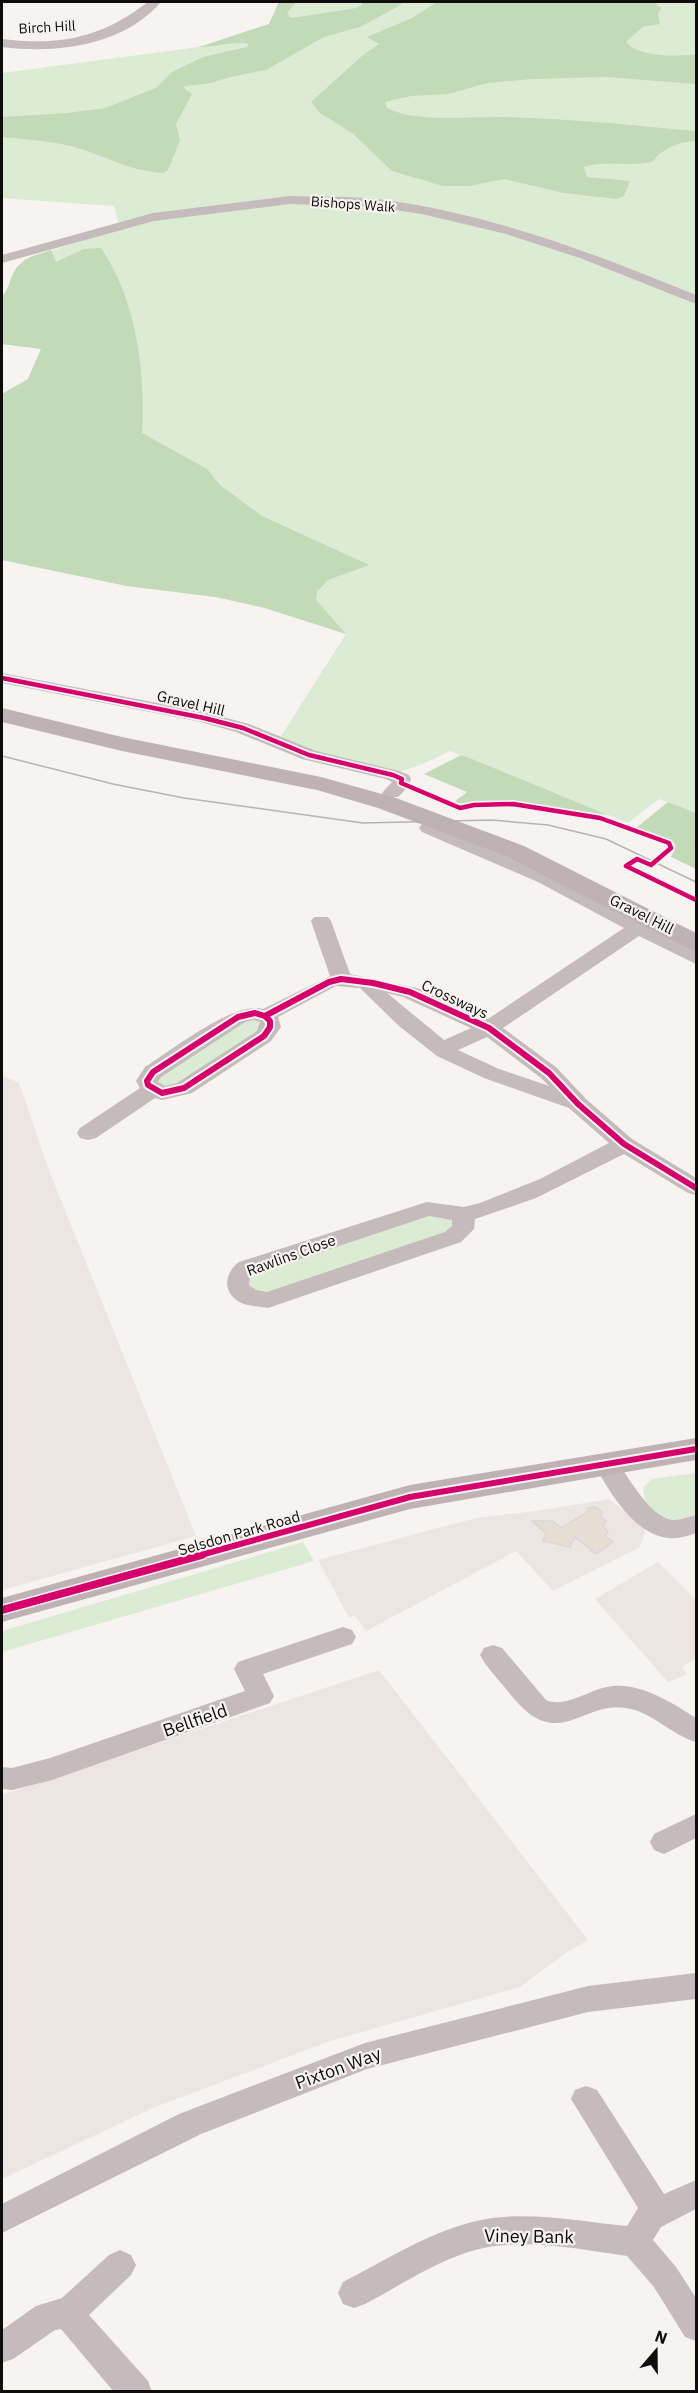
<svg xmlns="http://www.w3.org/2000/svg" width="698" height="2393" font-family="'IBM Plex Sans',sans-serif">
<rect width="100%" height="100%" fill="#f6f3f1"/>
<g fill="#ede5e1">
<polygon points="2,1075 19,1083 48,1168 196,1536 2,1590"/>
<polygon points="609,1499 646,1528 640,1547 553,1591 516,1551 366,1631 355,1615 349,1618 318,1560 476,1518 536,1511"/>
<polygon points="658,1562 696,1600 696,1659 682,1667 687,1674 668,1682 595,1599"/>
<polygon points="379,1670 588,1940 570,1950 520,1987 330,2041 155,2107 2,2179 2,1795"/>
</g>
<g fill="#dcecd4">
<path d="M279,2H696V813L659,799L628,823L450,751L423,764L399,772L301,748L281,736L346,634L265,608L216,597L127,586L2,560V394L28,379L41,349L2,344V297C12,286 15,271 25,259L120,229L114,206L2,198V73L199,47L269,24Z"/>
<polygon points="248,1019 261,1019 266,1027 179,1086 158,1087 156,1079"/>
<polygon points="427,1216 453,1217 454,1231 271,1292 256,1292 250,1287 249,1275"/>
<path d="M696,1473V1517C672,1526 645,1516 643,1488L652,1479Z"/>
<polygon points="303,1542 314,1561 2,1652 2,1631"/>
</g>
<g fill="#c2dab7">
<path d="M279,2H296L287,13L291,18L356,8L362,5V2H404L397,7L360,27L324,37L266,70L230,77L211,83L185,86L184,88L192,94L176,124L180,140L168,170L163,173C135,172 111,159 84,150C58,141 29,140 2,137V117L67,113L105,108L156,88L172,72L203,57L247,47L249,44C235,40 215,48 199,47L269,24Z"/>
<path d="M437,2H654L661,8L658,14L660,24L643,27L626,42C638,57 678,57 696,54V84L605,77L532,79L488,83L448,94L411,96L385,102L387,108C418,123 465,116 500,117C565,118 631,125 696,131V142C684,139 659,150 654,161C631,168 607,159 584,167L587,177L630,181L624,196L617,199L564,193L504,179L470,186H443L392,171L352,133L320,113L311,102L363,55L379,44L367,37L412,18Z"/>
<path d="M101,248C136,298 146,374 142,433L207,469L220,485L262,516L369,565L328,580L317,592L316,600L346,634L265,608L216,597L127,586L2,560V394L28,379L41,349L2,344V297C9,289 9,281 14,272C22,257 37,255 51,250L56,262L84,249Z"/>
<path d="M461,755L472,759L608,815C577,811 546,805 514,802C499,801 464,807 454,802L467,792L424,774Z"/>
<polygon points="668,802 696,813 696,869 671,857 676,847 673,841 636,828"/>
</g>
<polygon fill="#e6ded3" stroke="#dad8d7" stroke-width="1.5" points="596,1507 602,1512 601,1517 606,1521 603,1526 608,1531 605,1536 613,1542 596,1554 575,1537 570,1547 543,1541 546,1533 532,1521 553,1521 561,1528 586,1513 588,1508"/>
<g fill="none" stroke-linecap="round" stroke-linejoin="round">
<g fill="#c5babc" fill-rule="evenodd">
<path d="M148,2H161C123,46 56,54 2,47V39C60,46 101,38 148,2Z"/>
<path d="M290,196C319,197 349,196 377,199C489,213 593,253 696,295V304L580,258L506,234L422,214L374,207L290,204L154,221L2,263V255L153,213Z"/>
<polygon points="2,673 204,712 249,724 316,751 399,771 409,775 411,779 408,787 398,797 384,797 382,793 392,782 386,779 302,759 236,732 201,722 2,683"/>
<path d="M429,822L552,874L696,950V964L639,936L503,1028L557,1068L586,1099L632,1139L696,1178V1195L688,1193L624,1154L536,1198L475,1219L474,1229L461,1242L268,1308C260,1307 251,1306 244,1304C223,1296 222,1275 239,1262L427,1202L464,1207L480,1203L540,1179L609,1143L569,1108L484,1078L437,1056L399,1026L360,988L336,986L278,1017L281,1027L271,1041L192,1093L162,1100L155,1098L96,1138L88,1140L80,1138L77,1133L80,1128L140,1088L136,1081L145,1067C172,1050 234,1001 263,1009L330,976L311,921L314,917H328L331,921L350,974L417,988L488,1019L624,928L538,882L422,832L419,828L422,824ZM387,993L403,997L471,1028L444,1040ZM254,1020L260,1022L257,1031L177,1083L165,1086L158,1082L161,1077L245,1022ZM487,1037L541,1078L549,1086L499,1069L458,1050ZM429,1216L452,1220V1226L445,1232L267,1292L256,1290L249,1285L250,1277L255,1274Z"/>
<path d="M606,1455L615,1458C627,1475 647,1512 668,1519C677,1522 688,1517 696,1515V1533C688,1536 678,1539 669,1538C634,1535 609,1491 594,1464L597,1458Z"/>
<polygon points="343,1627 352,1630 356,1637 352,1644 263,1674 274,1696 270,1703 52,1780 12,1790 2,1789 2,1767 12,1768 50,1758 245,1691 234,1669 238,1662"/>
<path d="M493,1645L502,1648L546,1700C567,1709 592,1687 614,1686C643,1684 672,1703 696,1718V1742C671,1735 653,1712 626,1708C605,1704 588,1715 569,1721C537,1730 520,1706 502,1684C494,1675 486,1666 480,1655L484,1648Z"/>
<polygon points="696,1814 696,1838 664,1854 654,1850 650,1842 654,1834"/>
<polygon points="696,1973 696,1999 588,2012 367,2069 201,2134 2,2233 2,2204 179,2114 365,2043 588,1986"/>
<path d="M586,2086L597,2090L664,2194L696,2180V2209L661,2227L653,2240L676,2267L696,2298V2341L685,2337L654,2287L627,2256C576,2249 517,2236 468,2252C432,2264 399,2286 365,2304L354,2308L343,2304L338,2293L343,2282C384,2261 426,2234 472,2222C521,2209 577,2221 627,2226L638,2208L571,2099L575,2090Z"/>
<polygon points="120,2250 131,2255 136,2265 131,2275 89,2315 148,2381 152,2392 114,2392 61,2329 55,2330 13,2359 2,2363 2,2330 36,2306 62,2298 109,2255"/>
</g>
<g fill="#bfb2b4" fill-rule="evenodd">
<polygon points="2,708 122,737 321,777 396,798 524,846 696,933 696,951 687,948 506,856 378,808 317,790 122,751 2,722"/>
<polygon points="696,1438 696,1460 410,1509 2,1622 2,1598 410,1485"/>
</g>
<polyline stroke="#bab2b3" stroke-width="1.5" points="2,756 113,784 184,798 363,823 492,820 548,825 606,839 696,882"/>
<defs>
<polyline id="cycleway-far2" points="2,678 204,718 243,728 309,755 393,775 402,779 401,783 460,808 474,805 513,804 600,818 669,843 671,848 651,865 637,859 626,866 696,900"/>
<g id="cycleway-far1">
<polygon points="255,1013 265,1016 270,1021 270,1027 264,1036 184,1088 162,1093 148,1085 147,1081 153,1072 238,1017"/>
<polyline points="265,1016 329,982 341,979 373,983 410,992 489,1028 549,1073 578,1104 624,1144 696,1188"/>
<polyline points="197,1556 410,1497 696,1449"/>
</g>
<polyline id="cycleway" points="2,1610 202,1555"/>
</defs>
<use href="#cycleway-far2" stroke="#f7f3f0" stroke-width="8"/>
<use href="#cycleway-far1" stroke="#f7f3f0" stroke-width="10"/>
<use href="#cycleway" stroke="#f7f3f0" stroke-width="11"/>
<use href="#cycleway-far2" stroke="#d6006c" stroke-width="4.5"/>
<use href="#cycleway-far1" stroke="#d6006c" stroke-width="6"/>
<use href="#cycleway" stroke="#d6006c" stroke-width="8"/>
</g>
<g text-anchor="middle" dominant-baseline="central" stroke-width="4.5" stroke-linejoin="round" paint-order="stroke">
<g font-size="14" fill="#0e0c0c" stroke="#f7f3f0">
<text transform="translate(47 27) rotate(-3)">Birch Hill</text>
<text transform="translate(353 204) rotate(4)">Bishops Walk</text>
</g>
<g font-size="15" fill="#0e0c0c" stroke="#f7f3f0">
<text transform="translate(191 703) rotate(13)">Gravel Hill</text>
<text transform="translate(642 914) rotate(27)">Gravel Hill</text>
<text transform="translate(455 999) rotate(25)">Crossways</text>
<text transform="translate(291 1255) rotate(-20)">Rawlins Close</text>
<text transform="translate(239 1533) rotate(-16)">Selsdon Park Road</text>
</g>
<g font-size="18" fill="#0e0c0c" stroke="#f7f3f0">
<text transform="translate(195 1720) rotate(-19)">Bellfield</text>
<text transform="translate(338 2068) rotate(-20)">Pixton Way</text>
<text transform="translate(529 2236) rotate(1)">Viney Bank</text>
</g>
</g>
<rect width="698" height="2393" fill="none" stroke="#0e0c0c" stroke-width="6"/>
<g transform="translate(656 2351) rotate(20)" stroke="#f7f3f0" stroke-width="4.5" paint-order="stroke">
<path d="M0-4.5L10 22L0 15L-10 22Z" fill="#0e0c0c"/>
<text y="-9" font-size="16" font-weight="bold" text-anchor="middle" fill="#0e0c0c">N</text>
</g>
</svg>
